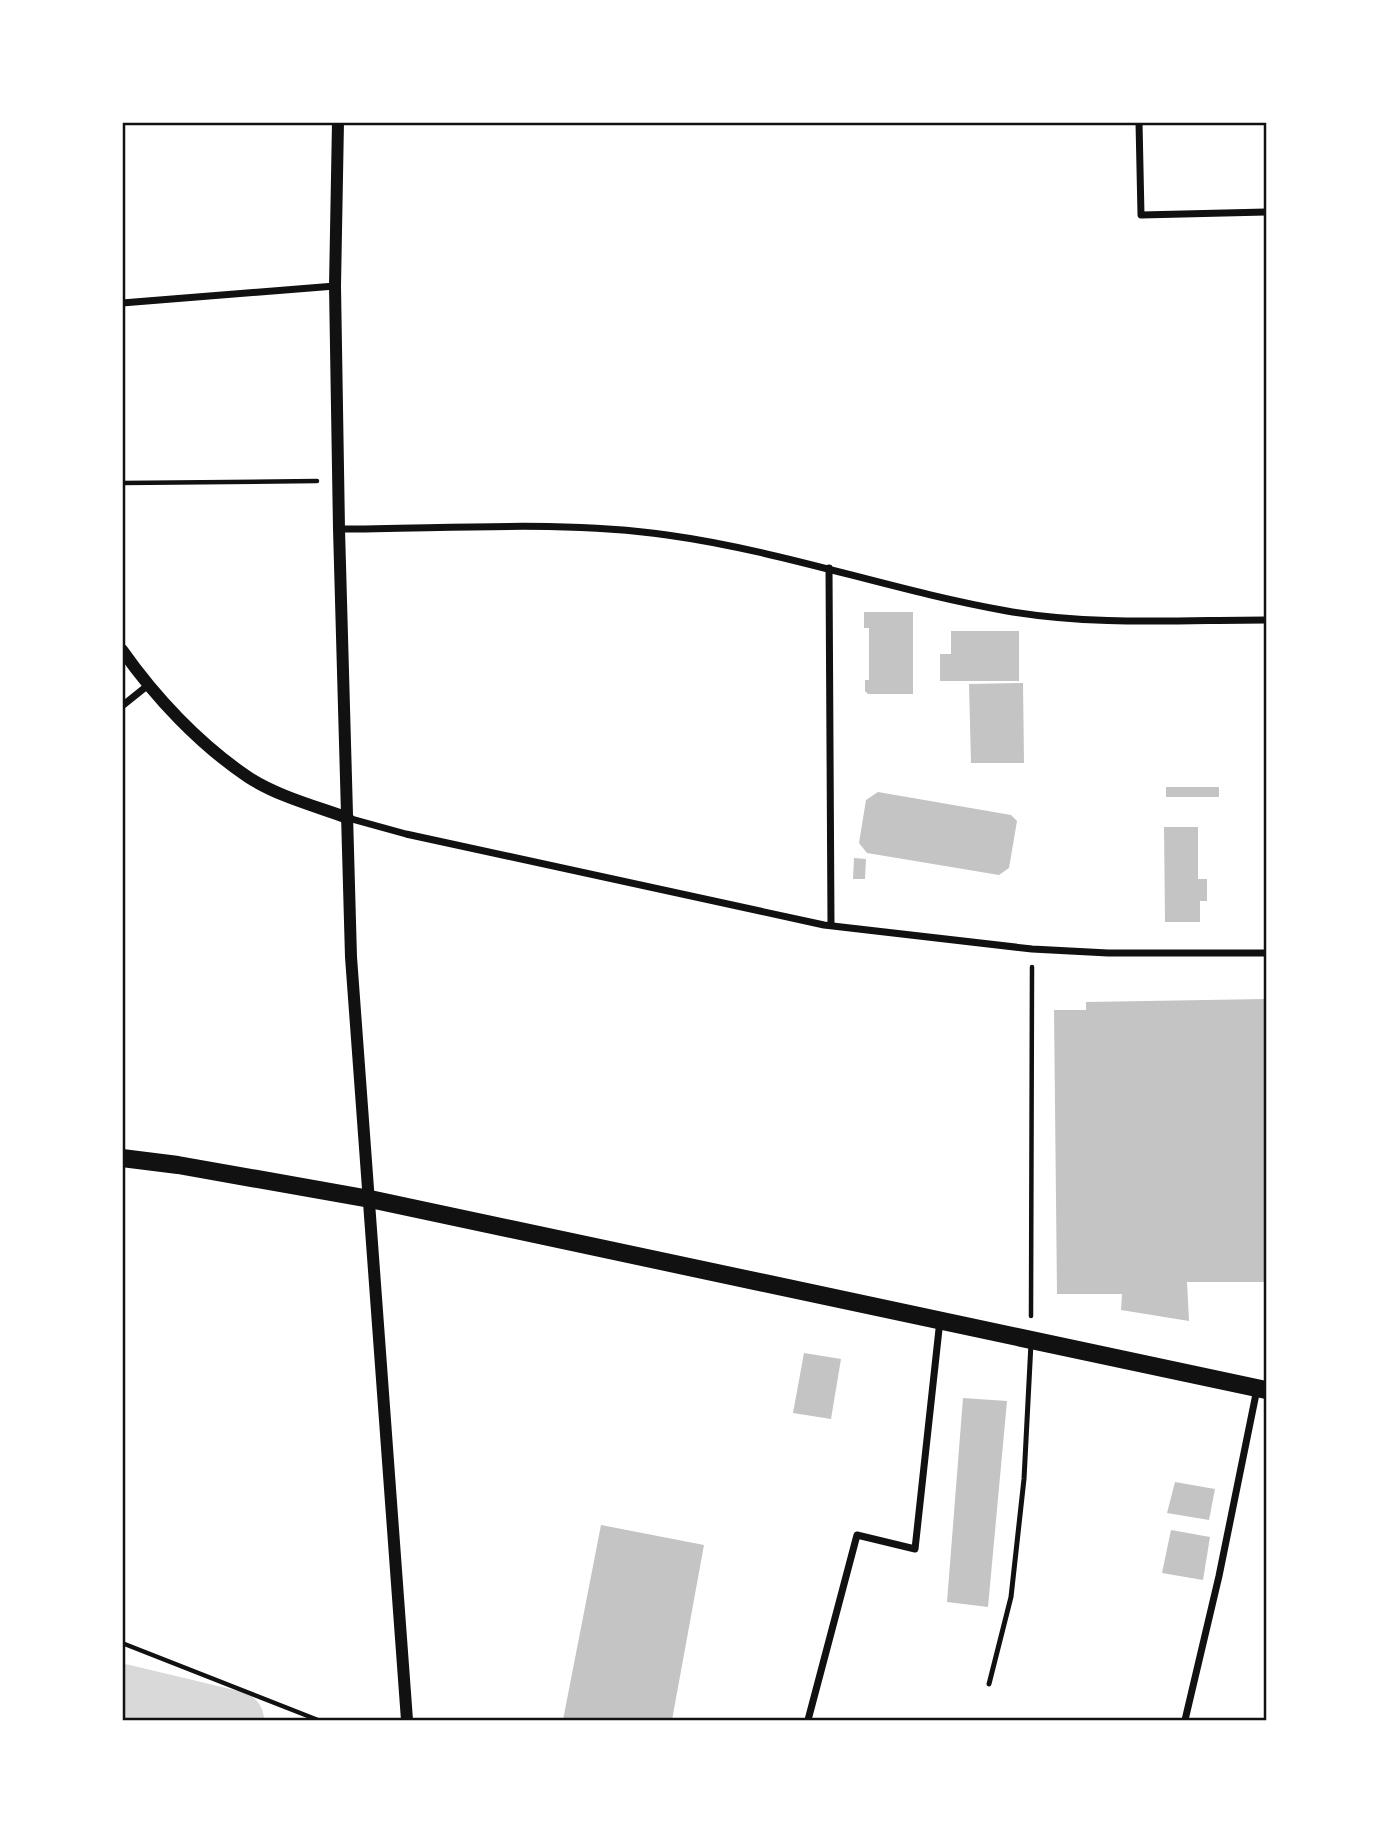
<svg xmlns="http://www.w3.org/2000/svg" width="1389" height="1843" font-family="Inter,sans-serif">
<rect width="100%" height="100%" fill="#fff"/>
<g fill="none" stroke-linecap="round" stroke-linejoin="round">
<polyline stroke="#d9d9d9" stroke-width="58" points="122,1693 235,1720"/>
</g>
<g fill="#c4c4c4">
<polygon points="864,612 913,612 913,694 868,694 865,691 865,680 869,680 869,628 864,628"/>
<polygon points="951,631 1019,631 1019,681 940,681 940,654 951,654"/>
<polygon points="1023,683 1024,763 971,763 969,684"/>
<rect x="1166" y="787" width="53" height="10"/>
<polygon points="878,792 1011,815 1017,821 1009,868 999,875 867,853 859,843 866,800"/>
<polygon points="1164,827 1198,827 1198,879 1207,879 1207,901 1200,901 1200,922 1165,922"/>
<polygon points="854,858 866,859 865,879 853,879"/>
<polygon points="1266,999 1266,1282 1187,1282 1189,1321 1121,1310 1122,1294 1057,1294 1054,1010 1086,1010 1086,1002"/>
<polygon points="804,1353 841,1359 831,1419 793,1413"/>
<polygon points="963,1398 1007,1401 988,1607 947,1602"/>
<polygon points="1175,1482 1215,1489 1209,1520 1167,1513"/>
<polygon points="601,1525 704,1545 672,1720 563,1720"/>
<polygon points="1171,1530 1210,1537 1203,1580 1162,1573"/>
</g>
<g fill="none" stroke-linecap="round" stroke-linejoin="round">
<g stroke="#111" stroke-width="4.5">
<polyline points="122,483 317,481"/>
<polyline points="1031,1316 1032,967"/>
<polyline points="122,1643 318,1720"/>
</g>
<polyline stroke="#111" stroke-width="5" points="989,1684 1011,1597 1024,1479 1031,1343"/>
<g stroke="#111" stroke-width="7">
<polyline points="1139,122 1141,215 1266,212"/>
<polyline points="122,303 335,286"/>
<path d="M339,529C446,529 561,520 667,535C783,551 893,591 1007,611C1092,626 1181,620 1266,620"/>
<polyline points="829,568 831,925"/>
<polyline points="122,706 147,686"/>
<polyline points="348,818 406,834 824,925 1032,949 1108,953 1266,953"/>
<polyline points="808,1720 857,1535 915,1549 940,1320"/>
<polyline points="1185,1720 1219,1576 1257,1389"/>
</g>
<g stroke="#111" stroke-width="12">
<polyline points="338,122 335,286 339,529 351,957 407,1720"/>
<path d="M122,650C155,697 199,744 248,777C277,796 315,806 348,818"/>
</g>
<polyline stroke="#111" stroke-width="18" points="122,1158 178,1165 370,1199 1266,1390"/>
</g>
<rect width="1389" height="1843" fill="none" stroke="#ffffff" stroke-width="248"/>
<rect x="124" y="124" width="1141" height="1595" fill="none" stroke="#111" stroke-width="2.5"/>
</svg>
